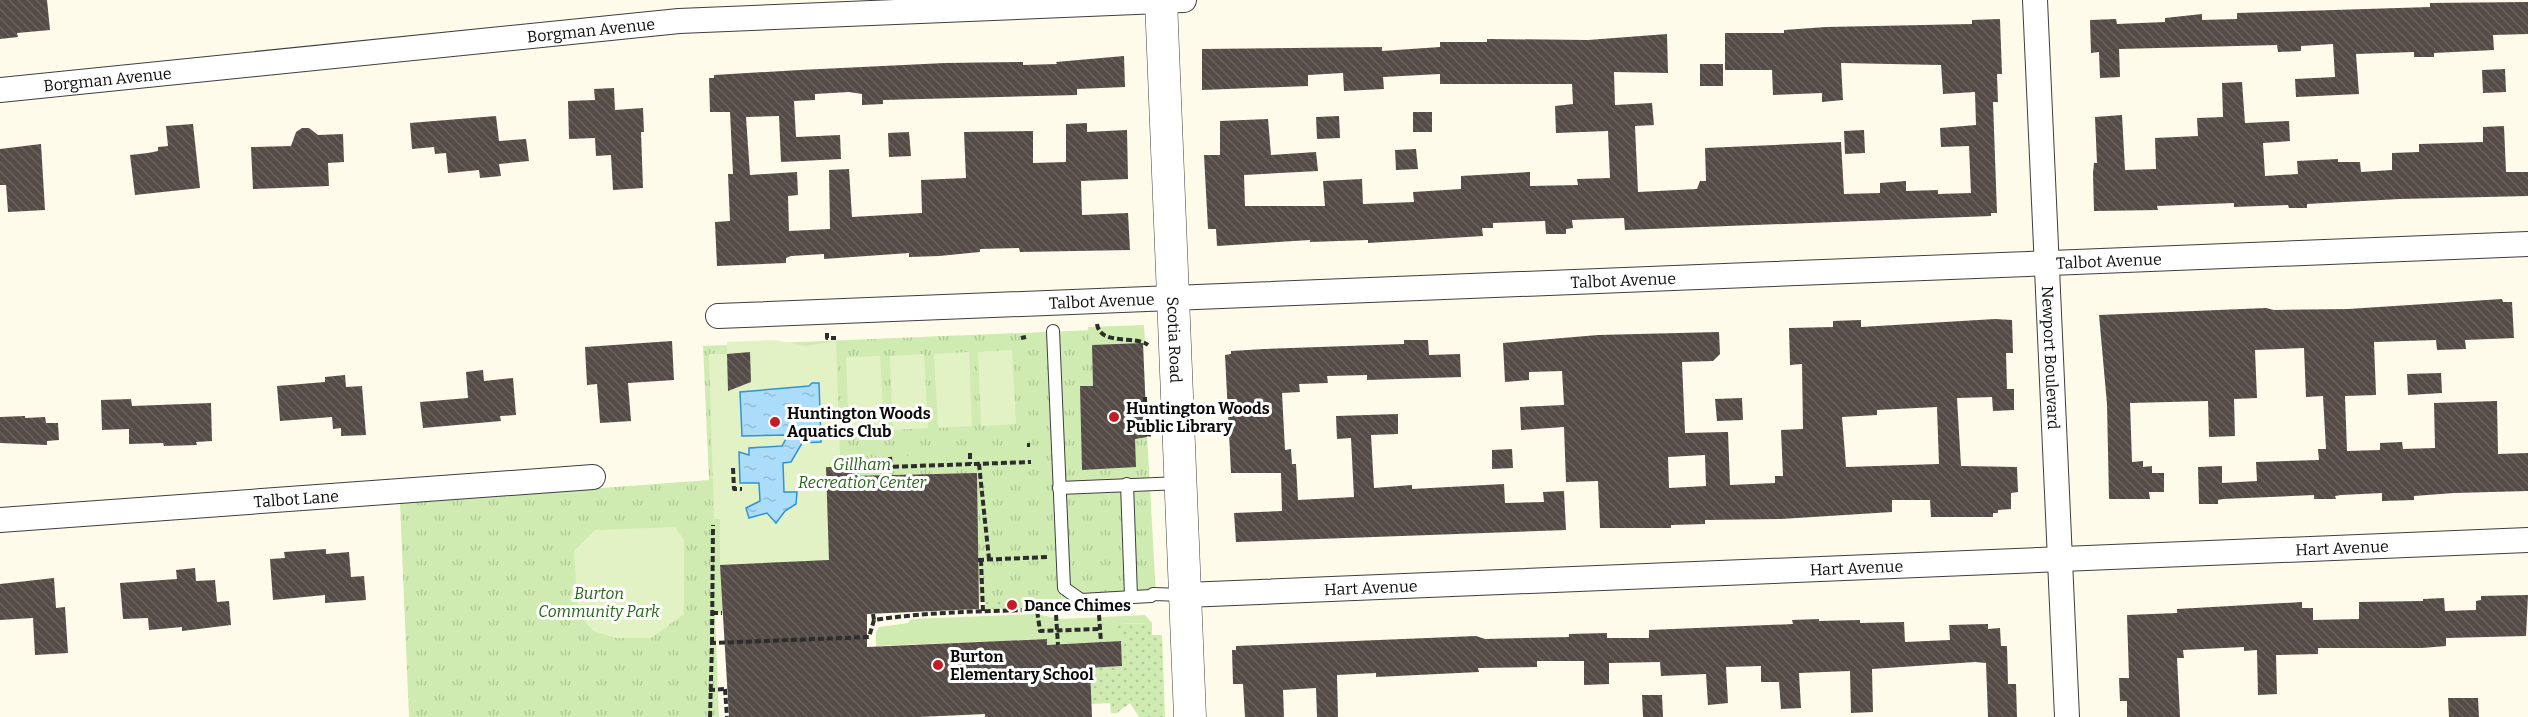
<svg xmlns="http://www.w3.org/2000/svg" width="2528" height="717" font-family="Bitter,serif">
<defs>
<pattern id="grass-dots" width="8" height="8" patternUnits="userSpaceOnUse" patternTransform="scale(1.5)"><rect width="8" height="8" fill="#d0ebb2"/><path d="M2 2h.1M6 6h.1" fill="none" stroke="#b1c898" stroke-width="1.8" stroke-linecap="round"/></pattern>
<pattern id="park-tufts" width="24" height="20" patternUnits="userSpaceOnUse" patternTransform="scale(1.5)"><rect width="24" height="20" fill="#d0ebb2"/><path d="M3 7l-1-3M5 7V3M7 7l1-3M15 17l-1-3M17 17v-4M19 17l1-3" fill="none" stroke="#b1c898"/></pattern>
<pattern id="water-ripples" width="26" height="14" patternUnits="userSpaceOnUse" patternTransform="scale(1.5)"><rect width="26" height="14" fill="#abddfa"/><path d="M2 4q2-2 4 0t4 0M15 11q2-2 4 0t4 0" fill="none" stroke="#92bcd5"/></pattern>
<pattern id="building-back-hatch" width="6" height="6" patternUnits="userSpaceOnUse" patternTransform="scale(1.5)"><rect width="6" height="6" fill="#554c47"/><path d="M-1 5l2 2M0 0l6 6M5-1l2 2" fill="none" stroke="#68615d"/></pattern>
</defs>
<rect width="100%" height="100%" fill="#fffbea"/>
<g fill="url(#grass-dots)">
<polygon points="1032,575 1034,608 985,609 984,577"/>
<polygon points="1152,623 1152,635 1162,635 1165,717 1139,717 1130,703 1117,713 1111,713 1110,703 1091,704 1090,668 1122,666 1121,641 1116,624"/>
</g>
<polygon fill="url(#park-tufts)" points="1141,328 1156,595 715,613 719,717 409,717 400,503 709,480 703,346"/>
<g fill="#d0ebb2">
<polygon points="1144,325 1145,343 1089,345 1088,327"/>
<polygon points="1027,451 1028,460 974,462 948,459 937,463 928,460 901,463 890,460 881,463 866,459 862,463 855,458"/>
<polygon points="1036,614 1061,619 1145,615 1152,623 1117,624 1121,641 1047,645 1046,639 876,646 876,632 879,627 908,623 911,619"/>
</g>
<g fill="#e2f2c4">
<polygon points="774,340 806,346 836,341 840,457 853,458 852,476 827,485 830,563 825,560 720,565 720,519 714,519 709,354 727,354 727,342"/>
<polygon points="1012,350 1016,424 981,426 978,352"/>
<polygon points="969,352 972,426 938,428 934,354"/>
<polygon points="924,354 928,428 893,430 890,356"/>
<polygon points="880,356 884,430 849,432 846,357"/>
<polygon points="675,527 684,540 684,614 651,638 616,638 593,631 578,613 574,551 595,530"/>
</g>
<polygon fill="url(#water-ripples)" stroke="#2e94d5" stroke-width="1.5" points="812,383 819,383 821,442 802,443 791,462 783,463 784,492 797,492 796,504 785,511 776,523 767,513 749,518 746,508 760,501 759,483 740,483 739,452 749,455 749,448 782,446 788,435 742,436 740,392 809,386"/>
<g fill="url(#building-back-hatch)" fill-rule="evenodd">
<polygon points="0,0 47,0 50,30 17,33 18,37 0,39"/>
<polygon points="2528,2 2528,34 2493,35 2494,50 2434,53 2434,57 2414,57 2414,52 2356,54 2359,94 2296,97 2295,79 2335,77 2333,44 2301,46 2301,51 2278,52 2277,45 2119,49 2120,77 2100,78 2099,52 2091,53 2090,20 2116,19 2117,24 2165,22 2165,18 2202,14 2202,20 2237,19 2237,13 2430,7 2430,3"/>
<polygon points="2000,19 2002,74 1997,74 1998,102 1993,102 1997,213 1991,213 1991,216 1625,230 1624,218 1572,220 1573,228 1566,229 1566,234 1546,234 1545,221 1493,223 1493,228 1482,228 1483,236 1368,243 1368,240 1310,242 1310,240 1217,246 1216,229 1208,229 1204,155 1220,155 1220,121 1268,119 1271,155 1316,152 1318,171 1244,175 1245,206 1325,206 1323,181 1362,179 1363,204 1414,202 1413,192 1461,189 1461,176 1530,172 1530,186 1578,185 1577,179 1610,178 1608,131 1556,133 1555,106 1573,104 1572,84 1440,84 1440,74 1383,77 1384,89 1344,91 1343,73 1308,75 1308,86 1202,90 1202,49 1382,47 1382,51 1440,47 1440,42 1487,42 1487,39 1588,40 1667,34 1668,73 1614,72 1615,105 1652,103 1654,125 1635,126 1638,192 1697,189 1700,181 1706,181 1705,148 1841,142 1844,194 1880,193 1880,183 1906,181 1906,191 1938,190 1938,194 1971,193 1969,146 1941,147 1940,128 1976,125 1975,92 1943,94 1941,65 1841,63 1843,100 1822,102 1822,93 1773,95 1772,70 1725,70 1725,33 1784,33 1784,30 1826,27 1972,24 1972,20"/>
<polygon points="1124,56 1125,87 1077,89 1077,95 883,100 883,104 862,105 862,94 849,92 815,94 815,100 794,101 796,137 840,135 841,159 781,162 779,116 746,117 750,175 797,172 798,195 788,196 789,231 830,229 829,170 849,169 852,217 922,213 921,180 966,178 964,132 1033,131 1033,163 1066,162 1066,124 1087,123 1087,132 1127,130 1128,179 1081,181 1082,215 1128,213 1130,250 1020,252 1019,248 980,249 980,252 939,256 909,257 909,253 824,259 824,254 791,256 786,258 786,263 717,266 715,222 730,221 728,174 733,174 730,112 710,112 709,78 714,78 714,75 800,70 945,63 1023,62 1023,65 1057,64 1056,62"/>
<rect x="1700" y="64" width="23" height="22"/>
<polygon points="2505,69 2506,92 2483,93 2482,70"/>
<polygon points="2242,82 2245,123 2289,121 2290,141 2263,143 2265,176 2298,174 2297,161 2338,159 2338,162 2360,162 2361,172 2392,170 2392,153 2419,152 2419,144 2483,142 2483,127 2504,126 2506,172 2528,172 2528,196 2400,199 2307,204 2307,208 2289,208 2288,205 2234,207 2234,203 2157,206 2158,210 2094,211 2093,173 2094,163 2097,163 2095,117 2122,115 2125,170 2156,169 2155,138 2198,136 2197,118 2223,117 2222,83"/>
<polygon points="614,88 615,110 643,108 644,132 641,132 643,188 613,190 611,155 596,156 595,138 569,139 568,101 595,100 594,89"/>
<rect x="1413" y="112" width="19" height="20"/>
<polygon points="496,116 499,141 526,139 529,161 499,164 501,176 480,178 479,170 448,173 446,153 435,154 434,147 412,149 410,123"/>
<polygon points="1339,116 1340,138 1317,139 1316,117"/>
<polygon points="193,124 200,188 135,195 130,155 148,153 158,151 158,147 168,146 166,126"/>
<polygon points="302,128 309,128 318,135 343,134 344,162 328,163 329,186 253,189 251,147 291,146 296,132"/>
<polygon points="1864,130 1865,153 1845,154 1844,131"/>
<polygon points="909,132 911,156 889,157 888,133"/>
<polygon points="41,144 45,210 8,212 6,185 0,185 0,149"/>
<polygon points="1416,149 1418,169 1396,170 1395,150"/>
<polygon points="2502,299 2503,302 2512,302 2514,338 2465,340 2466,349 2437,350 2436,340 2374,342 2376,395 2345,396 2347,451 2380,450 2380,443 2402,442 2403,449 2435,448 2434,403 2497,401 2498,454 2528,453 2528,491 2454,493 2414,496 2414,500 2382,501 2382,493 2341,495 2335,496 2336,499 2314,499 2314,495 2223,499 2218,500 2218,504 2199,504 2198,467 2222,466 2222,483 2257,481 2256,462 2319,460 2318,449 2326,449 2323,396 2306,397 2304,348 2255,350 2257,398 2234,399 2235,436 2209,437 2208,401 2130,403 2132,462 2143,461 2143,467 2152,466 2152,473 2164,473 2164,492 2149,492 2150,499 2109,499 2107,404 2099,315 2266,308 2274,310 2348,309"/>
<path d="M1995,319L2012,320L2013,353H2006L2007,389H2014V410L1993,411L1992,397L1957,398L1961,466L2017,467L2018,492L2011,493V509L1998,510V513H1993V517H1931L1930,500H1892V512L1781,519L1705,520V524L1671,525V528H1600L1598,481L1566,482L1564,427L1521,430L1520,407L1564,405L1562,371L1529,372V380L1505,382L1503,343L1598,335L1719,332L1720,354L1713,361L1682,362L1685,433L1728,432L1730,485L1775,483V476H1783L1781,430L1803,429L1802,364L1790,365L1789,328L1833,327V321L1861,320V327ZM1937,407L1939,464L1846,467L1842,417L1877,415V410ZM1705,455L1706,486L1669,488L1668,457Z"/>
<polygon points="1404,340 1428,340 1429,355 1460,354 1461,377 1367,380 1367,375 1327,376 1328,383 1299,384 1300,392 1282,393 1285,450 1291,449 1292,464 1296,464 1298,500 1354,497 1351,438 1337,439 1336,416 1398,414 1398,434 1371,435 1374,488 1412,485 1412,489 1504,484 1505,503 1544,502 1543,492 1564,491 1566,530 1236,542 1234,513 1282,511 1281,473 1231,473 1225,355 1231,354 1231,351 1264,349 1404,344"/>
<polygon points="672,341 674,380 628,383 631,421 600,423 597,384 587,385 585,347"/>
<polygon points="1143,343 1147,437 1135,439 1136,467 1082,470 1080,386 1093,386 1092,345"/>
<polygon points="750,352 751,382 728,391 727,354"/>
<polygon points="483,370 484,381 513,378 516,415 500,416 501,421 423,428 420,402 468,398 466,372"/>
<polygon points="2441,373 2442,393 2408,395 2407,374"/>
<polygon points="345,375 346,387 362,386 366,435 341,436 341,428 333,429 332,417 280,421 277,386 325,382 325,377"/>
<polygon points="1742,398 1743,420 1717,421 1715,399"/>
<polygon points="131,399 132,406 211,403 212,441 196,442 197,445 164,446 163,443 129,444 129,429 102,430 101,400"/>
<polygon points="25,416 25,418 45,417 46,423 58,423 59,440 47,441 47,445 0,443 0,417"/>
<polygon points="1512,449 1513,468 1492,469 1492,450"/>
<polygon points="826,467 853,467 852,476 977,473 979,609 867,614 867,647 1047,639 1047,645 1121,641 1122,666 1090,668 1092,717 985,717 985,714 919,717 729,717 720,565 829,560"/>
<polygon points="326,549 326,554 349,552 351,577 364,576 366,600 325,603 325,595 273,600 270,559 285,558 284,552"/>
<polygon points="195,568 196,581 215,580 217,602 229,601 231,625 182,631 182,627 149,630 148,618 123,619 120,583 177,579 176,570"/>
<polygon points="54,578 56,608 65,607 68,653 35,655 33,618 0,620 0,584"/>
<polygon points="2528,595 2526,636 2446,638 2446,646 2422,648 2318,648 2318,654 2276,655 2277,694 2258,695 2257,650 2244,651 2244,647 2183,650 2184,658 2177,658 2180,717 2127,717 2127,701 2120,701 2119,678 2129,678 2127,615 2177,613 2177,609 2302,602 2302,608 2313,608 2313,620 2359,619 2359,602 2423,601 2423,599 2444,598 2445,611 2476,610 2476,601 2481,600 2481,596"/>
<polygon points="1819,619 1819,621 1860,620 1860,623 1904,622 1905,642 1950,640 1949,625 1988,624 1988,629 2000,628 2001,646 2007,646 2008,684 2016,684 2017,717 1988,717 1986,663 1975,662 1872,669 1873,712 1851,713 1850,671 1799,673 1801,708 1781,709 1779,682 1761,682 1761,666 1726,667 1728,703 1708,705 1706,674 1661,676 1660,662 1609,663 1609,684 1584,685 1584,661 1537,661 1537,667 1478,668 1479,672 1376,677 1376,673 1337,675 1338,717 1317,717 1316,688 1283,690 1284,717 1245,717 1243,684 1233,684 1232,650 1236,650 1236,646 1476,636 1485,639 1569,637 1569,634 1607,633 1607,638 1649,638 1649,630 1793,624 1792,620"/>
<polygon points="1642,695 1662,695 1663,717 1643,717"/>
<polygon points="2448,698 2478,698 2479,717 2449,717"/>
</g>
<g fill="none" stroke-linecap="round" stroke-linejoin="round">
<defs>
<g id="service">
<polyline points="1053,331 1064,588 1081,600 1151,596 1153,594 1184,595"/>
<polyline points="1127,484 1131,596"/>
<polyline points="1059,488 1181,483"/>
</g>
<g id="minor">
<path id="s1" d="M2035,0L2067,717"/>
<path id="s2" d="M0,90L679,21L1184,0"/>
<path id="s3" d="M718,316L2528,244"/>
<path id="s4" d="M0,520L593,477"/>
<path id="s5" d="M1185,595L2528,540"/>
</g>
<g id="tertiary">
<path id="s6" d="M1161,0L1190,717"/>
</g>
</defs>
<use href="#service" stroke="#3e3e3e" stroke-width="14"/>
<use href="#minor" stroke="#3e3e3e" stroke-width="26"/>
<use href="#tertiary" stroke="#3e3e3e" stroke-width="33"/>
<g stroke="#2d2d2d" stroke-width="4" stroke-dasharray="6 3" stroke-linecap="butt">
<path d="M1097,324C1100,346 1135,335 1148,345"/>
<polyline points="827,333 827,338 836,338"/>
<polyline points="1021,338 1026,337"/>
<polyline points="1145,397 1146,434 1153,435"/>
<polyline points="1027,445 1030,445"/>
<polyline points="970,453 970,464"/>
<polyline points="890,457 891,467"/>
<polyline points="853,462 857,468 856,476"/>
<polyline points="979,464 989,559"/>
<polyline points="733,468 734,489 742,489"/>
<polyline points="857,468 1031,462"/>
<polyline points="978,560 1049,557"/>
<polyline points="981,560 983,611"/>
<polyline points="712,613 722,613"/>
<polyline points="873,614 874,620"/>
<polyline points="1056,615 1058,645"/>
<polyline points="1099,615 1101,642"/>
<polyline points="712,643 713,525"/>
<polyline points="725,689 727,717"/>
<polyline points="709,690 726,689"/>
<path d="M710,717L712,643L869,637L874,620C928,612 982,611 1037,610L1040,631L1100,629"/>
</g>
<use href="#service" stroke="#fff" stroke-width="12"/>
<use href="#minor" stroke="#fff" stroke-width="24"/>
<use href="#tertiary" stroke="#fff" stroke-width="32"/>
</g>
<g fill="#c31c25" stroke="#fff" stroke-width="2">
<circle cx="1114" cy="417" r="6"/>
<circle cx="775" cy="422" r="6"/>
<circle cx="1012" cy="605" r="6"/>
<circle cx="938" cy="665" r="6"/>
</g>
<g text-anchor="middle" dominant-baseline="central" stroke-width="6" stroke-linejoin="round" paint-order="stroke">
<g font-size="16" fill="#0b0b0b" stroke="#fff">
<text stroke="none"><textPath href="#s2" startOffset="594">Borgman Avenue</textPath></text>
<text stroke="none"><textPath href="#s2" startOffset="108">Borgman Avenue</textPath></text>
<text stroke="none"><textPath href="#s3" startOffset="1392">Talbot Avenue</textPath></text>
<text stroke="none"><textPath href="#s3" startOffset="906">Talbot Avenue</textPath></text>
<text stroke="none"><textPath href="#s3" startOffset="384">Talbot Avenue</textPath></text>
<text stroke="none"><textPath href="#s6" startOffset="340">Scotia Road</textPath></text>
<text stroke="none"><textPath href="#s1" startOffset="358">Newport Boulevard</textPath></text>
<text stroke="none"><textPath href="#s4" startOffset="297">Talbot Lane</textPath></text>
<text stroke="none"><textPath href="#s5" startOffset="1158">Hart Avenue</textPath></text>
<text stroke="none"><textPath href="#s5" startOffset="672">Hart Avenue</textPath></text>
<text stroke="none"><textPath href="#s5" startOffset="186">Hart Avenue</textPath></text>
</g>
<g font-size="16" font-weight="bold" fill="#0b0b0b" stroke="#fff" text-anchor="start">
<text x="1126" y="408">Huntington Woods<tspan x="1126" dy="18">Public Library</tspan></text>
<text x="787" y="413">Huntington Woods<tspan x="787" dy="18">Aquatics Club</tspan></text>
<text x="1024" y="605">Dance Chimes</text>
<text x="950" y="656">Burton<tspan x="950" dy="18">Elementary School</tspan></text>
</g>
<g font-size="16" font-style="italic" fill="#296619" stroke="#fff">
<text x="862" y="464">Gillham<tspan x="862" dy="18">Recreation Center</tspan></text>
<text x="599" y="593">Burton<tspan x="599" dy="18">Community Park</tspan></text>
</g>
</g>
</svg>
